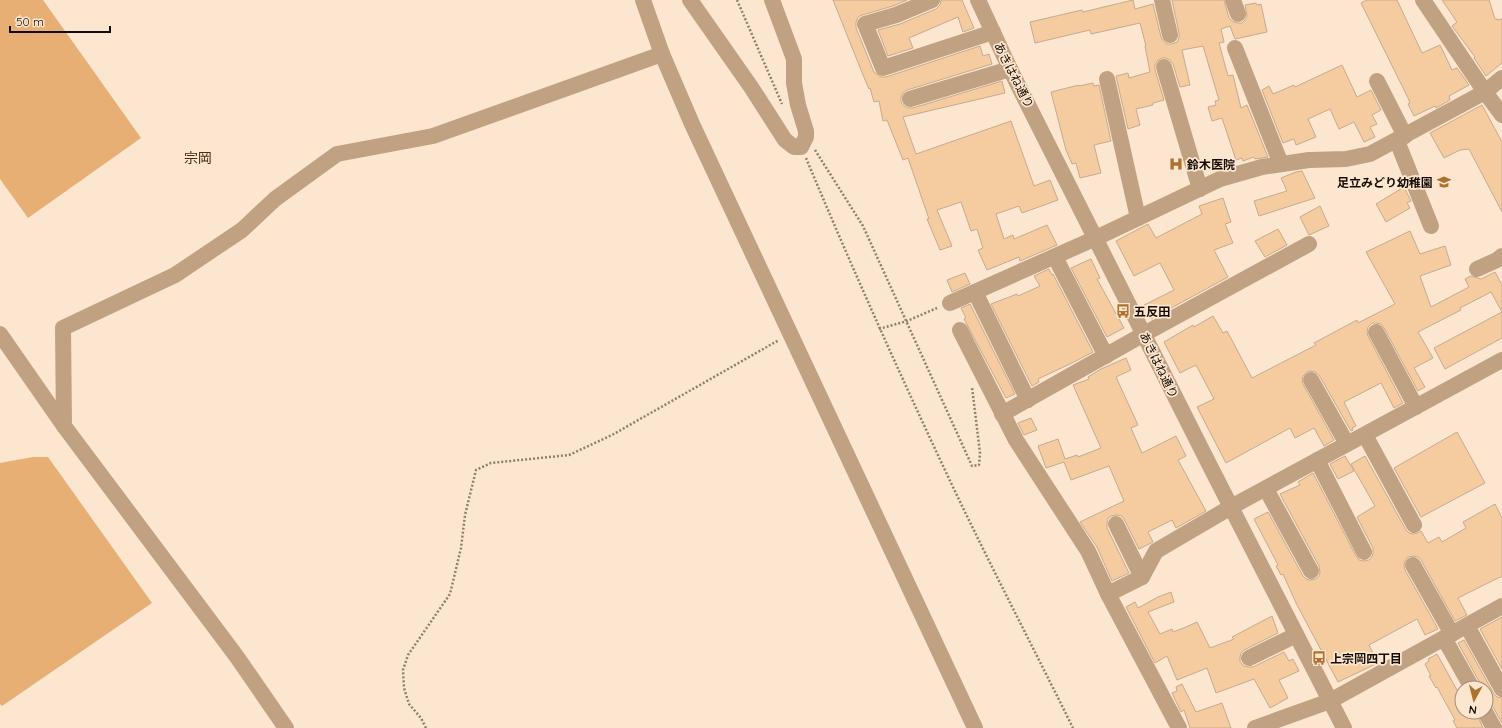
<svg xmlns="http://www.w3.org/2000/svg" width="1502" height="728" font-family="Quicksand,'Noto Sans JP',sans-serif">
<rect width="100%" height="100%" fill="#fde6cf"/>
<g fill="#e7af73">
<polygon points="0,0 43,0 141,138 28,218 0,179"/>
<polygon points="33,457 48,457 152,603 2,706 0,704 0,463"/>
</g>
<g fill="#f5cba0" stroke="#c5aa8f">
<polygon points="833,0 907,0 893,6 862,15 858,17 856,22 856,28 874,72 881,77 886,77 980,46 983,56 989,54 992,64 907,90 903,93 901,97 901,102 904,106 908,108 913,108 1002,81 1005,93 903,117 916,154 1011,121 1034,186 1050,180 1058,200 1022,213 1019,206 996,214 1004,239 1013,235 1014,239 1047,225 1057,245 1020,261 1019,257 987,270 978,250 983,248 977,229 971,231 961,202 937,210 952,246 940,250 927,219 929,219 908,158 903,160 887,120 883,121 879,101 874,102 870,88 869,89 863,75"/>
<polygon points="941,0 962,0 974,28 963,32 958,17 909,38 913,48 888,56 878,30 900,24 936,9 940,5"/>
<polygon points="1133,0 1135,9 1153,4 1161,37 1163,41 1167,44 1172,44 1177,42 1179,38 1179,33 1172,0 1224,0 1229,18 1232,21 1237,23 1242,23 1245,20 1247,16 1245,5 1256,3 1257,5 1261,4 1267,32 1235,39 1230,26 1221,29 1224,42 1219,43 1228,76 1233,75 1241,108 1247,105 1268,157 1255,159 1254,157 1243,161 1242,158 1236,160 1222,118 1212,121 1208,107 1216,105 1215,101 1219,100 1203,46 1182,50 1190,85 1180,87 1173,64 1170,60 1166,58 1162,58 1157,61 1155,65 1155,70 1164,100 1153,103 1153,105 1136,109 1140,125 1128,129 1116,76 1128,73 1129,78 1150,72 1145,46 1146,46 1140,23 1091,34 1090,30 1035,43 1030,22 1082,10 1083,12"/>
<polygon points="1367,0 1397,0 1422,53 1440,45 1452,70 1457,68 1469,85 1449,96 1450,100 1436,108 1435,106 1414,116 1408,104 1410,103 1408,98 1361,3"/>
<polygon points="1442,0 1489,0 1495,19 1497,19 1497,20 1502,19 1502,63 1486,76 1474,58 1475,57 1452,26 1457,22"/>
<polygon points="1342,65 1357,97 1371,90 1381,110 1372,115 1377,124 1370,127 1375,137 1364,142 1354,122 1339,129 1330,109 1308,119 1316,137 1296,145 1294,139 1283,143 1262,90 1269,86 1273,94 1294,85 1295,87"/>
<polygon points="1093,83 1094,86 1099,85 1111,141 1094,145 1101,173 1080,178 1076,163 1072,164 1066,150 1051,92 1079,85 1079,86"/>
<polygon points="1482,105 1502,142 1502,212 1469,149 1460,150 1444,158 1430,133"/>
<polygon points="1302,171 1315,198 1259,216 1254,201 1287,191 1281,178 1296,172"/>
<polygon points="1404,187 1411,201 1407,203 1410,208 1386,222 1376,204"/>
<polygon points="1223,198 1231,222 1225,224 1233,243 1214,250 1228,277 1151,319 1144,305 1174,290 1160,263 1134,276 1116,241 1148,224 1156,238 1202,214 1199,206"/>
<polygon points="1320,206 1329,226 1309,235 1300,217"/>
<polygon points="1278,229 1287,245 1265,257 1255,241"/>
<polygon points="1410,231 1420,254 1445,246 1451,265 1420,276 1431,307 1469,287 1465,279 1471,276 1481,279 1495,272 1502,285 1502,338 1445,369 1434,348 1502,312 1491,292 1460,308 1461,310 1418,332 1433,358 1414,368 1425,387 1418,391 1384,328 1381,324 1376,323 1372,323 1368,327 1367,332 1368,336 1403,403 1394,408 1381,383 1344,402 1356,426 1352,428 1353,430 1351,431 1319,375 1315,372 1311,371 1307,372 1303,376 1302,380 1303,384 1334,440 1324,446 1314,428 1295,438 1290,428 1226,463 1197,407 1214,399 1196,365 1180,373 1164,342 1193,325 1194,327 1213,316 1223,333 1227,331 1252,378 1316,345 1314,343 1357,320 1358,323 1395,304 1366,252"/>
<polygon points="1091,259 1100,278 1097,279 1124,328 1107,337 1071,268"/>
<polygon points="1049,269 1052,275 1053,274 1093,352 1072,363 1038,379 1039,382 1032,386 991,304 1017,294 1018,296 1040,286 1034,276"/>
<polygon points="965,273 970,284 952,292 947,280"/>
<polygon points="970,304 1015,394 1006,398 964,319 966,318 961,308"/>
<polygon points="1126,358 1131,370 1116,377 1138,425 1131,428 1142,453 1176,436 1186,456 1178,460 1206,511 1176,528 1172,520 1148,532 1153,542 1139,549 1124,519 1122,516 1117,515 1111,516 1108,518 1107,523 1107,528 1129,573 1112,581 1097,547 1080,522 1124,501 1109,466 1071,480 1064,462 1046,468 1038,446 1058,439 1065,459 1077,455 1078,457 1101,448 1073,385 1089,379 1088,377 1101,369"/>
<polygon points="1031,418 1037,430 1024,435 1018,423"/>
<polygon points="1457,432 1485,483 1421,517 1394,468"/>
<polygon points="1345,456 1354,471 1338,479 1330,464"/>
<polygon points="1365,456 1406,530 1409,533 1413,534 1418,533 1421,531 1428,543 1439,537 1442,542 1466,528 1463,522 1495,504 1502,518 1502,576 1458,598 1467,615 1455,621 1421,560 1418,557 1413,556 1408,557 1405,561 1404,565 1405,570 1438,629 1425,635 1417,619 1369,645 1378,663 1338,682 1296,603 1283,574 1281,575 1276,566 1278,565 1254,519 1268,512 1303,576 1306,579 1310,580 1316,579 1319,576 1320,572 1319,566 1280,494 1300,485 1298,482 1313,473 1356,556 1359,560 1363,561 1369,560 1372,557 1373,553 1373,548 1357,517 1375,506 1351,464"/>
<polygon points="1171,592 1174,602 1148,612 1160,634 1172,629 1173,632 1186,627 1197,622 1210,648 1234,639 1232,637 1272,616 1278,633 1244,650 1241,653 1240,657 1240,662 1244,666 1248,667 1253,667 1284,652 1289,661 1293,659 1299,671 1279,680 1288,698 1270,708 1254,679 1216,693 1207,668 1177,680 1167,656 1155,663 1126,607 1135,602 1138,608 1158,597"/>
<polygon points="1502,617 1502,669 1480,629"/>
<polygon points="1464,640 1494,694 1497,697 1502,698 1502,723 1493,707 1486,703 1486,688 1481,688 1480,683 1458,643"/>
<polygon points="1437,654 1462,699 1462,712 1476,712 1483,728 1457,728 1453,721 1455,720 1437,687 1436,688 1429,676 1431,676 1425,664 1429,661 1428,659"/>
<polygon points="1182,684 1196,712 1222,703 1231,728 1190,728 1184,710 1181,712 1172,693 1177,691 1176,687"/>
</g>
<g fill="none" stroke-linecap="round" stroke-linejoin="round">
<g stroke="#8f7f6f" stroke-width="2.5" stroke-dasharray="2 2" stroke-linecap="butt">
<polyline points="737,0 782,104"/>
<polyline points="815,150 863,226 972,466 979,465 980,453 972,387"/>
<path d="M806,158C852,268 901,377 952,485C991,567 1033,647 1073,728"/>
<polyline points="879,329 907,321 937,308"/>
<polyline points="426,728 421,718 409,704 404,688 403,670 408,655 450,594 461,548 465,515 476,470 491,463 569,455 612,435 779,340"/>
</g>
<g stroke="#c0a283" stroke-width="16">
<polyline points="643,0 662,54 692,124 975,728"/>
<polyline points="690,0 751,87 785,140 794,147 801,147 806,137 806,131 798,105 794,83 794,59 772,0"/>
<polyline points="932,0 896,15 865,24 883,68 993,32"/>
<polyline points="978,0 1010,69 1210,466 1344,728"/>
<polyline points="1162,0 1170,35"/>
<polyline points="1233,0 1238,14"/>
<polyline points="1423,0 1485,92 1502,115"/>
<polyline points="1235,48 1281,164"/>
<polyline points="1164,67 1200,189"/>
<polyline points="1107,79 1138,218"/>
<polyline points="1377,81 1405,136"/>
<polyline points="910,99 1010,69"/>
<polyline points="1397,141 1431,226"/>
<polyline points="1055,257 1106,356"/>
<polyline points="1477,269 1497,260 1502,256"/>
<polyline points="975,292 1028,400"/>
<polyline points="950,303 1096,238 1220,179 1262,167 1309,160 1346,159 1370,154 1485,92 1502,78"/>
<polyline points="960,330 1016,440 1088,551 1108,594 1179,728"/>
<polyline points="1376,332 1416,407"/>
<polyline points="0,334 64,426 237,657 286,728"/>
<polyline points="1311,380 1347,444"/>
<polyline points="1002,414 1144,334 1309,244"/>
<polyline points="64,426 63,328 175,275 242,230 275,199 337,154 433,136 662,54"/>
<polyline points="1365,435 1414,525"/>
<polyline points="1317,460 1364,552"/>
<polyline points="1266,489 1311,571"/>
<polyline points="1116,524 1142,577"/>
<polyline points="1413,565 1452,634"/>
<polyline points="1108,594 1142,577 1156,551 1231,507 1502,360"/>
<polyline points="1467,626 1502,689"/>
<polyline points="1444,638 1472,688"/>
<polyline points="1249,658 1296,635"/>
<polyline points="1485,712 1494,728"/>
<polyline points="1255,728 1330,701 1502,606"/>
</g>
</g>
<defs>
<symbol id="hospital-bare" viewBox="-9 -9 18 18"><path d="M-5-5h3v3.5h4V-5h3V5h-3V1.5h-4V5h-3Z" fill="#ab7230" stroke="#fde6cf" stroke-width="2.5" paint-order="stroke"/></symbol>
<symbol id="school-bare" viewBox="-9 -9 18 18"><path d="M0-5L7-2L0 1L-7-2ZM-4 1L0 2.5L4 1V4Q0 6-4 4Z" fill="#ab7230" stroke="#fde6cf" stroke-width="2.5" paint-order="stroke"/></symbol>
<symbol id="bus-bare" viewBox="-9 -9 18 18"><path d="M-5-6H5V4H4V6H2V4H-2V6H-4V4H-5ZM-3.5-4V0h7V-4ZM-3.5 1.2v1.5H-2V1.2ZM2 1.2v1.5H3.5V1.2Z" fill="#ab7230" stroke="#fde6cf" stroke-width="2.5" paint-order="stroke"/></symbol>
</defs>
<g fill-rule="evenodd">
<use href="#hospital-bare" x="1166" y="154" width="20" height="20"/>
<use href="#school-bare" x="1434" y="172" width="20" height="20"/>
<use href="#bus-bare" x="1113" y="301" width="20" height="20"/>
<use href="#bus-bare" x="1309" y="648" width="20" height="20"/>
</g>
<g text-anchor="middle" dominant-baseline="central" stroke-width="3.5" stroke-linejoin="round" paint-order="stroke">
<g font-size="12" fill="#140b03" stroke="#fde6cf">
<text transform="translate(1014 75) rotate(63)">あきはね通り</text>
<text transform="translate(1159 365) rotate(64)">あきはね通り</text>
</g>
<g font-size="12" font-weight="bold" fill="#140b03" stroke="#fde6cf" text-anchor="start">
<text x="1187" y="164">鈴木医院</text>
<text x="1433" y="182" text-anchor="end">足立みどり幼稚園</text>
<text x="1134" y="311">五反田</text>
<text x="1330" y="658">上宗岡四丁目</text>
</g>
<g font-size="14" fill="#452f17" stroke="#fde6cf">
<text x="198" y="158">宗岡</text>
</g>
</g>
<g transform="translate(1474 700) rotate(187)"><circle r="19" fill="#fde6cf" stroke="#a08e7d"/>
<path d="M0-3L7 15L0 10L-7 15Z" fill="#ab7230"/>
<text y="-6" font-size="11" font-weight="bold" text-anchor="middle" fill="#140b03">N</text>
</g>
<path d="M10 26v6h100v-6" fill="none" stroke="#140b03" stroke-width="2"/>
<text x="16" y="26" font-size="12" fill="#140b03" stroke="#fde6cf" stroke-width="3" paint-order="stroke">50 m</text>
</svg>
